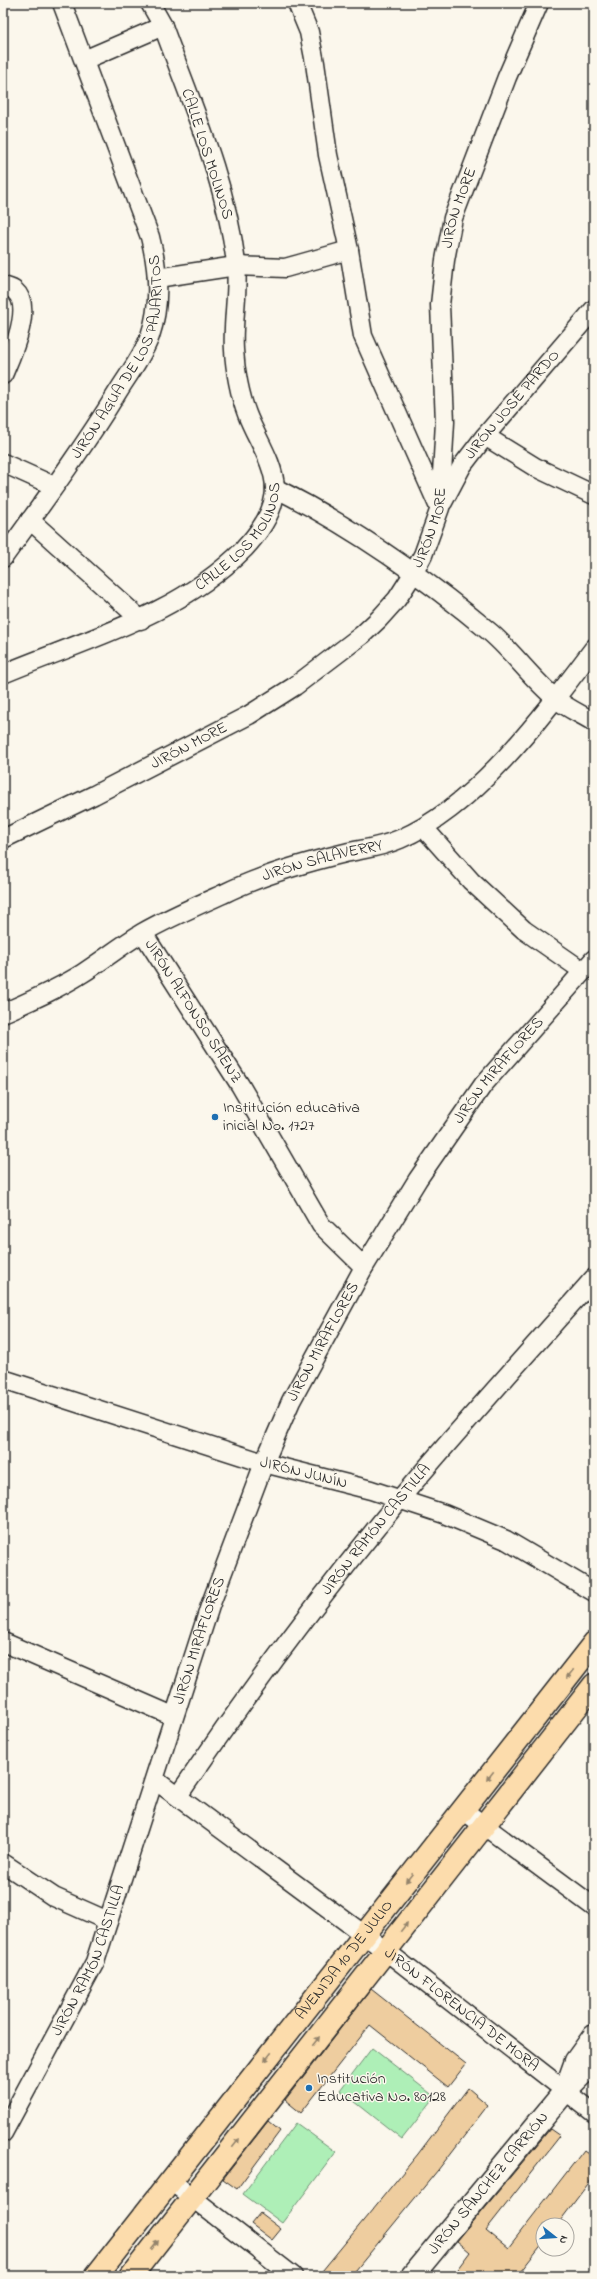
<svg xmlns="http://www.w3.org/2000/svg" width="597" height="2279" font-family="'Indie Flower',sans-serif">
<rect width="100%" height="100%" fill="#fbf7ec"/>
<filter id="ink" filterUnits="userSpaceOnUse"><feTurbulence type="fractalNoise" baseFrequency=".025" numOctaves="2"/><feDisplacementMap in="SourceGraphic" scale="8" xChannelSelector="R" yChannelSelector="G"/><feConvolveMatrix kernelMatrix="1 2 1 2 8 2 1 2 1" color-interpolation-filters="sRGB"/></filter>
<g filter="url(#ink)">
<g fill="#aeefb7" stroke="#6c8d71">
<polygon points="372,2048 435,2097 402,2139 340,2090"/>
<polygon points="296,2123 336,2152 282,2223 243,2194"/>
</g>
<g fill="#eecd9f" stroke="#2b2b2b">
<polygon points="371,1989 466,2064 448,2087 370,2025 301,2113 285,2100"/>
<polygon points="468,2088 488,2105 438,2170 351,2276 318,2276 418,2154"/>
<polygon points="268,2121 280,2131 237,2189 223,2179"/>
<polygon points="550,2129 560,2136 486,2230 508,2248 584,2150 594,2158 594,2176 557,2225 543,2225 543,2243 517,2276 452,2276 470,2252 457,2241"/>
<polygon points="260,2213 281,2229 272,2240 251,2224"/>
</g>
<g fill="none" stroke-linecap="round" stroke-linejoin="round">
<defs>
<g id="minor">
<polyline points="297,3 309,32 315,63 328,155 349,250 363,336 438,505"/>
<polyline points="84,60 163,26"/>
<polyline points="157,278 236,266 285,268 349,250"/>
<path d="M3,286C6,287 12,288 15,291C34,307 11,356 3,375"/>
<polyline points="485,436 535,467 594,495"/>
<polyline points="3,463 54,486"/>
<path d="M275,488C353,527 424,577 491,633C514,653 532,679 555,698C566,708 581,714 594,722"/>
<path id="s1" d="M443,502L462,466L485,436L594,309"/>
<polyline points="30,520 141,620"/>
<path id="s2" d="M3,558C42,504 82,450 117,393C128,375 143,356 150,336C161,304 158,268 150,237L62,3"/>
<path id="s3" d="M3,674C86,639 178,616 244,549C259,533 275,512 275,488C274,462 256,438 247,414C240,396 235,370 234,350C232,321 239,291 236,263C226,180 191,103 163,26L150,3"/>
<polyline points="424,828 471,881 524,930 583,971"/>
<path id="s4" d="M3,839L94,795L249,715L295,686L362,635L379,619L397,599L413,574L423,555L440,508L445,422L440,305L445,260L453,218L507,77L539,3"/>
<path id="s5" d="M143,933L240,1085L321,1225L364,1267"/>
<path id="s6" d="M3,1013C30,1001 58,989 83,973C103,960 122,945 142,933C168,918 196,906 223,894C261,875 304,863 345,853C364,849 382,847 400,839C476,807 545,713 594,648"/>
<path id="s7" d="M3,1379L264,1463L371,1490L444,1514L506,1540L594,1592"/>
<polyline points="3,1642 173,1716"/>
<path id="s8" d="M155,1780L386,1951L594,2113"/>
<path id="s9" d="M178,1796C247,1694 321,1595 400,1499C463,1424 529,1352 594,1278"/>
<polyline points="463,1810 594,1907"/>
<polyline points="3,1863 54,1897 108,1921"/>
<path id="s10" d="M3,2133L95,1962L210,1606L264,1463L291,1401L364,1267L418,1179L483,1085L594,959"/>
<polyline points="171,2181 293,2276"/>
</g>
<g id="secondary">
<polyline points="567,2086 576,2061 594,2036"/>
<path id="s11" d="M412,2276L565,2091L594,2062"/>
</g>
<g id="trunk">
<path id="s12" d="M96,2276L594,1643"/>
<polyline points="131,2276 594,1685"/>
</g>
</defs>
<use href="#minor" stroke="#2b2b2b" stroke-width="21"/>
<use href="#secondary" stroke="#2b2b2b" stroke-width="25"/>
<use href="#trunk" stroke="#2b2b2b" stroke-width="25"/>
<use href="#minor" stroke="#fbf7ec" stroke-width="18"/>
<use href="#secondary" stroke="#fbf7ec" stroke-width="22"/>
<use href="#trunk" stroke="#fcdcac" stroke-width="22"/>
</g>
<defs><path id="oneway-solid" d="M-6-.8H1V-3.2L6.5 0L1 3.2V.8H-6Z"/></defs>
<g fill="#94846c">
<use href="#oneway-solid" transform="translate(570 1674) rotate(128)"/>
<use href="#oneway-solid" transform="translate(490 1776) rotate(128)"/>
<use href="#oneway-solid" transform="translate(409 1878) rotate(128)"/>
<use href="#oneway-solid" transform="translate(404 1927) rotate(-52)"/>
<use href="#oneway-solid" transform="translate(316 2041) rotate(-52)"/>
<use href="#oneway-solid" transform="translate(268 2057) rotate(128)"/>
<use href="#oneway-solid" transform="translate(236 2143) rotate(-52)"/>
<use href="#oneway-solid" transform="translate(155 2245) rotate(-52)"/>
</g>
</g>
<g fill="#1f6fb2" stroke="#fbf7ec" stroke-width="1.5">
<circle cx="215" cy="1117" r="4"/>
<circle cx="309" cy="2088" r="4"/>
</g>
<g text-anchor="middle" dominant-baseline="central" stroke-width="3" stroke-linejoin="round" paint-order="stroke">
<g font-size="16" fill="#2b2b2b" stroke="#fbf7ec">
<text transform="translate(207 154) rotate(72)">CALLE LOS MOLINOS</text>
<text stroke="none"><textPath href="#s4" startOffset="868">JIRÓN MORE</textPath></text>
<text stroke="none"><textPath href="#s2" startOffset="236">JIRÓN AGUA DE LOS PAJARITOS</textPath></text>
<text stroke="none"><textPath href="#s1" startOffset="120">JIRÓN JOSÉ PARDO</textPath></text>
<text stroke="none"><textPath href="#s4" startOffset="544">JIRÓN MORE</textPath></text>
<text stroke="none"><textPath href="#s3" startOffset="281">CALLE LOS MOLINOS</textPath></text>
<text stroke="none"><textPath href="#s4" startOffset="208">JIRÓN MORE</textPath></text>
<text stroke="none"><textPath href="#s6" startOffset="356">JIRÓN SALAVERRY</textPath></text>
<text stroke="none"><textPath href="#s5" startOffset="93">JIRÓN ALFONSO SÁENZ</textPath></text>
<text stroke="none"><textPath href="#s10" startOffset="1180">JIRÓN MIRAFLORES</textPath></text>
<text stroke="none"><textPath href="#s10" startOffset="856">JIRÓN MIRAFLORES</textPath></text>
<text stroke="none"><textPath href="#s7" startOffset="315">JIRÓN JUNÍN</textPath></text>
<text stroke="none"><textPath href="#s9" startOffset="332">JIRÓN RAMÓN CASTILLA</textPath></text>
<text stroke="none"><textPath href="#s10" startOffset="532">JIRÓN MIRAFLORES</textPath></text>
<text stroke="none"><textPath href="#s10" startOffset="193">JIRÓN RAMÓN CASTILLA</textPath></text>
<text stroke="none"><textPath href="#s12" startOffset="402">AVENIDA 10 DE JULIO</textPath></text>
<text stroke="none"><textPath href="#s8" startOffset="383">JIRÓN FLORENCIA DE MORA</textPath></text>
<text stroke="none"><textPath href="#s11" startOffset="120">JIRÓN SÁNCHEZ CARRIÓN</textPath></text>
</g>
<g font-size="16" fill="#2b2b2b" stroke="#fbf7ec" text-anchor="start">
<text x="223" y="1108">Institución educativa<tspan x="223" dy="18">inicial No. 1727</tspan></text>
<text x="317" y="2079">Institución<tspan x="317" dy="18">Educativa No. 80128</tspan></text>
</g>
</g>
<rect width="597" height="2279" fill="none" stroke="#fbf7ec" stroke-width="16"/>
<rect x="8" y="8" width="581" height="2263" fill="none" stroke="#2b2b2b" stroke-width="1.5" filter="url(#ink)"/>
<g transform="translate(555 2237) rotate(107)"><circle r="19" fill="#fbf7ec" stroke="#a8a59f"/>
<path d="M0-3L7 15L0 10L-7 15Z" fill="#1f6fb2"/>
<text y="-6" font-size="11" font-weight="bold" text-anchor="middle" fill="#2b2b2b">N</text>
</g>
</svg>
